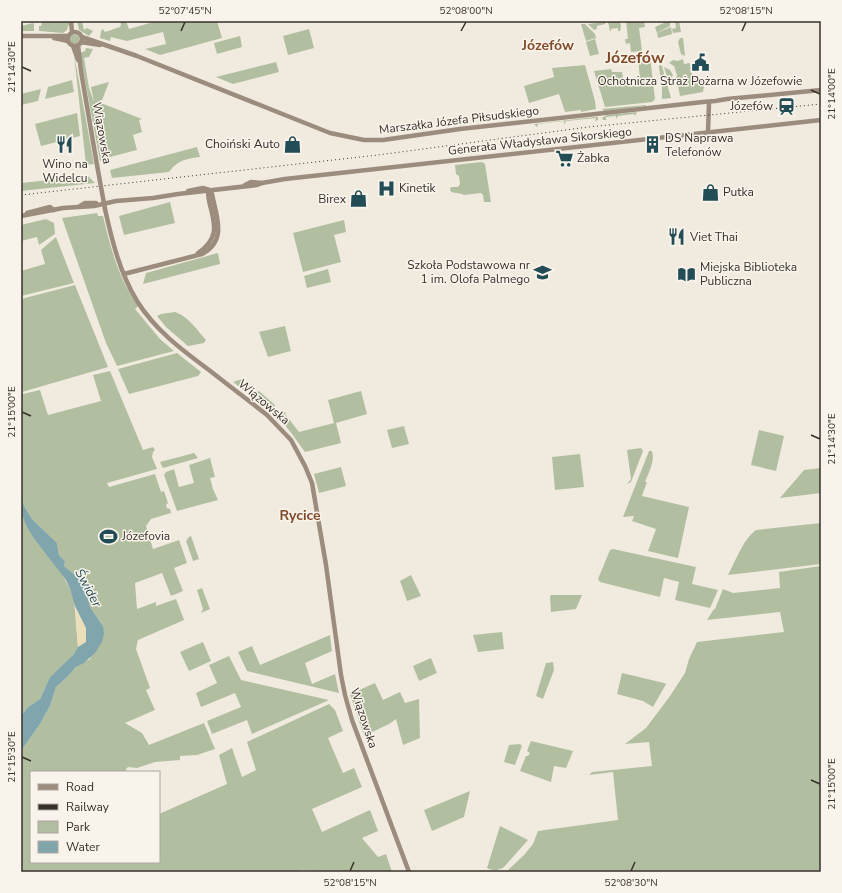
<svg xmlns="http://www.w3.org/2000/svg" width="842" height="893" font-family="'Nunito Sans',sans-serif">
<rect width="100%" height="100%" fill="#f1ebdf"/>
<g fill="#b1bfa0">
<polygon points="44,21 69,21 69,25 68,26 67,30 63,33 39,31 39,26 41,26 42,22"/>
<polygon points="77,21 82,21 84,30 87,28 93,31 89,36 79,30"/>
<polygon points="119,21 126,21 129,29 157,21 217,21 222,38 160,55 145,49 166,44 163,32 127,41 111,37 110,41 100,38 101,31 103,29 105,32 120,27 121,25 120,21"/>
<polygon points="620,21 621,27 620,31 618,31 618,28 611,29 611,31 610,31 608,22"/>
<polygon points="626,21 644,21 645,27 639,28 642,51 631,52 630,43 626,44 625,39 628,39"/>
<polygon points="668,21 670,21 670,26 657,33 655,27"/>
<polygon points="675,21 679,21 681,32 673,33 672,29 676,28"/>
<polygon points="605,22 605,24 597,26 597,29 594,30 588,24"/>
<polygon points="33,23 34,24 34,31 21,31 21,26"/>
<polygon points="581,24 585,24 595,34 596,38 586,41"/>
<polygon points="671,27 672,34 658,38 657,33"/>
<polygon points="309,29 314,48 288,55 283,36"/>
<circle cx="75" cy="39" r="4.5"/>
<polygon points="240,36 242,47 217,54 214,43"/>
<polygon points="680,38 683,38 685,56 681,54 678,42"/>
<polygon points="595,39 599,54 590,56 586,42"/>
<polygon points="86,48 93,49 89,57 84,58 89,88 94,102 91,87 109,82 101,103 142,119 139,120 142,132 133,135 137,150 106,158 100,161 80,53 85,51"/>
<polygon points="74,54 94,164 86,165"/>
<polygon points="650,56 655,99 652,102 605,107 594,71 611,69 612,72 622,72 624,82 640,80 638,57"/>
<polygon points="683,59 684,64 690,63 692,75 694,75 695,79 705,78 703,92 680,96 677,81 675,81 677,75 674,66 669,63 673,60 678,61"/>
<polygon points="276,62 279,72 233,84 216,77"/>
<polygon points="585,65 595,101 596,109 581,112 581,110 565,112 559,94 529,103 524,86 554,77 552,68"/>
<path d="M660,65L662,66L666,81C659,79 660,73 659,66Z"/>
<polygon points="664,67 670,70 673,75 671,79 668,80"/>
<polygon points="72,80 74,92 45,99 48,87"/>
<polygon points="667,84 671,98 662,99 662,87 663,85"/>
<polygon points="41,89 38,101 21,105 21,94"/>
<polygon points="646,105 646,106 604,111 602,109"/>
<polygon points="637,112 635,116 635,115 633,114 618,116 616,119 616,116 606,117 606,120 603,120 602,118 607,115"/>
<polygon points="77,113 80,136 41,146 35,124"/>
<polygon points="595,117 598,117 598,120 595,121 596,118 566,121 564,125 564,121 538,124 537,127 534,124"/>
<path d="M197,147L200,157C186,159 178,160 169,172L112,178L110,170Z"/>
<polygon points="482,162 485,164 491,202 484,202 483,195 481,193 464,195 462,194 451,192 450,189 451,187 458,187 460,184 459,176 456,174 455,165"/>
<polygon points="88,176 95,183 21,191 21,183"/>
<polygon points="170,202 175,223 124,235 119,216"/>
<path d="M97,213L98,216H103C111,249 118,277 138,306L135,309L160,339L174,351L117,366L106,343L62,218Z"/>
<polygon points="46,219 54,223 55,234 39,245 37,237 21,241 21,225"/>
<polygon points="344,220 346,232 334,235 341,262 303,272 293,233"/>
<polygon points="56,237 74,283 21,296 21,271 45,264 41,250"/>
<polygon points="218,253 220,264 143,284 146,273"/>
<polygon points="328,269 331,282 307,288 304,276"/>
<polygon points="75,285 108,367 22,392 23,394 40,390 48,415 101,401 93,375 110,371 143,450 153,447 155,450 153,452 152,457 157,469 107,483 109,487 155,474 161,492 164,491 168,503 166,505 167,508 170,509 171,513 151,519 146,526 153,549 179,540 187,563 174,568 183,591 171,596 162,573 135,583 137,609 156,602 156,606 176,599 184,620 138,640 136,649 150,688 146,690 155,710 125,723 142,733 149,745 204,723 215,749 197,755 180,756 180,760 155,762 137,768 128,767 126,769 127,772 31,772 31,862 159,862 159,814 227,784 219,755 232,748 242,777 256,770 247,742 329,704 335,710 343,731 328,738 343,773 354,768 362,787 312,809 322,832 370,810 378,831 362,838 378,857 386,854 392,872 321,872 315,870 313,871 304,870 288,872 21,872 21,755 23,748 40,724 50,706 56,687 66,678 76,667 90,659 103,626 90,607 85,587 80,579 64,566 65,561 59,555 57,543 32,519 24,506 21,493 21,299"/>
<path d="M175,312C188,316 198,331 206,340L204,343L188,346L166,327L157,316L161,314Z"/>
<polygon points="285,326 291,351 268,357 259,332"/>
<polygon points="177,353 201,372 198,376 129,394 118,369"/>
<polygon points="242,379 250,390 245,391 233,382"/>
<polygon points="259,391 275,405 272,413 250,395"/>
<polygon points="361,391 367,414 336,423 341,443 305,452 292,434 276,414 286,412 285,414 299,432 334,423 328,400"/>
<polygon points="404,426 409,444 392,448 387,430"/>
<polygon points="759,430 784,436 776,471 751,465"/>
<polygon points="641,448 643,451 631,482 627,484 631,479 627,450"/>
<path d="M649,451H652C655,461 649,472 645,482H647L642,496L689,507L678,558L648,551L656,529L632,521L634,516L623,517Z"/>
<polygon points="194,453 198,458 163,468 160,462"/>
<polygon points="580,454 584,487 555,490 552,457"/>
<polygon points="210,458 215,477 210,478 213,489 218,500 177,511 164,475 166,472 174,469 179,487 194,483 189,465"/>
<polygon points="341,467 346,486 319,493 314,474"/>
<polygon points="821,468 821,493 780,498 804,470"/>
<polygon points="21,512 35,540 62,574 70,589 74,600 78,647 73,655 50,677 40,699 28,707 21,716"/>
<path d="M821,523V564L728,575C735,562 744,538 756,530Z"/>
<polygon points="191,536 199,559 193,561 186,541 189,537"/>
<polygon points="613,549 696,567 692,584 718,590 710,608 675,600 679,582 664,578 660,597 600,582 598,579 610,550"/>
<polygon points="821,566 821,872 506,872 524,855 533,844 538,831 618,820 613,772 589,775 592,772 652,766 649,742 625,744 646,728 670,696 685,673 689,659 697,642 784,632 780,612 707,620 714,609 715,609 723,589 733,593 780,588 779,572"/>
<polygon points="411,575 421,596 407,601 400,581"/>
<polygon points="202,588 210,609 201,613 203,609 197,590"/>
<polygon points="551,595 582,595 576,609 551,612 550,597"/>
<polygon points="502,632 504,649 478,652 473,635"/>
<polygon points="330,635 332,651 305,663 312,684 335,674 339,693 247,671 238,652 252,646 260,665"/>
<polygon points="203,642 211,661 189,671 180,652"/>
<polygon points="229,656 241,680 329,700 252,734 247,720 212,734 207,721 241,707 235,693 201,707 196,693 217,683 209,665"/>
<polygon points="431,658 437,673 419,681 413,666"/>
<polygon points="553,662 554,670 543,699 536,696 546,663"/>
<polygon points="622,673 664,683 666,684 653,707 643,701 617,694"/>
<polygon points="375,683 383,700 400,692 405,703 419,699 420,738 403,745 396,719 389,724 364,736 350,694"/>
<polygon points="531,741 573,751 566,768 554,766 551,782 520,771 526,756 528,756 530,753 527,751"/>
<polygon points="520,744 522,746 515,765 504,762 509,745"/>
<polygon points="470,791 464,817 432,831 424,810"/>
<path d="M500,826L528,840L504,867C498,871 493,871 487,868Z"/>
</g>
<polygon fill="#eadfb8" points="75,606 86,628 86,642 78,647"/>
<polygon fill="#80a5ac" points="21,493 24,506 32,519 57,543 59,555 65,561 64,566 80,579 85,587 90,607 103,626 104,634 102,642 95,653 84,663 76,667 66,678 56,687 50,706 40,724 23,748 21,755 21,716 28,707 40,699 50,677 73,655 78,647 86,642 86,628 75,606 70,589 66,580 35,540 26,525 21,512"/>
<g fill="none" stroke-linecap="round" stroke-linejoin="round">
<g stroke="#9c8c7d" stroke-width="4.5">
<polyline points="71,21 72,32"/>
<circle cx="75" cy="39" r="7"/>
<polyline points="21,36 68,36"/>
<polyline points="82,37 137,56 330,133 364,140 383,140 460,129 703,102 715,101 727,99 821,90"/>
<polyline points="54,38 68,41"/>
<polyline points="81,42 100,45"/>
<polyline points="78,45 81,71 97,165"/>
<polyline points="73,46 78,60"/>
<polyline points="708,132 709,102"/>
<polyline points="245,185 251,182 262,183"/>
<polyline points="188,191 203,188 209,190"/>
<polyline points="80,206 85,203 96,203"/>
<path d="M105,209C112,241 120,273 137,301C155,330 182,350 209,370C228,385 248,400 267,415L291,440L305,466L312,483L326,565L341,675L345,695L352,720L409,872"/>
<polyline points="27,213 50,207 54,210"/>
<polyline points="21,216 63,208 94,206 116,201 153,198 178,194 257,185 262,183 285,179 821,120"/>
<path d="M198,253C218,239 216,227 210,205C209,200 207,195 209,190"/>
<path d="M124,274L202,254C228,240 216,216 212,194L209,190"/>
</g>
<polyline stroke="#37302a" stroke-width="1" stroke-dasharray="1 3" stroke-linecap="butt" points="21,195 378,155 588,127 821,104"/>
<polyline stroke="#9c8c7d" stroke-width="4.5" points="97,165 105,209"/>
</g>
<path fill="none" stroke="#37302a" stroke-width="1.5" d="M181,31L185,22M461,31L466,22M742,31L746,22M22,67L31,71M811,90L820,94M22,412L31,416M811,435L820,439M22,757L31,761M811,780L820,784M350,871L354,862M631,871L635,862"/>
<defs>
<symbol id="civic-bare" viewBox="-9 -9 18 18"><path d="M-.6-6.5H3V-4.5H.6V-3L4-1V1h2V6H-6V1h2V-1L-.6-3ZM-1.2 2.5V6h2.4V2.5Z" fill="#224c56" stroke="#f9f4eb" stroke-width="2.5" paint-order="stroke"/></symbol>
<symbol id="station-bare" viewBox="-9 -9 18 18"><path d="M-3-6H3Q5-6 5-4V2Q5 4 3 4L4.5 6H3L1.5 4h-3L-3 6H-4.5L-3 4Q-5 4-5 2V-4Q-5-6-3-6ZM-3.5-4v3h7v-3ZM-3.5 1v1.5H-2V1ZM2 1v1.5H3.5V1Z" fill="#224c56" stroke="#f9f4eb" stroke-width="2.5" paint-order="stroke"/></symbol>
<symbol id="shop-bare" viewBox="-9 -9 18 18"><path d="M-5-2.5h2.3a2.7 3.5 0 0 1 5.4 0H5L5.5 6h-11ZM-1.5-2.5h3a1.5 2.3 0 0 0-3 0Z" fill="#224c56" stroke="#f9f4eb" stroke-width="2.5" paint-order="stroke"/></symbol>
<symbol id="restaurant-bare" viewBox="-9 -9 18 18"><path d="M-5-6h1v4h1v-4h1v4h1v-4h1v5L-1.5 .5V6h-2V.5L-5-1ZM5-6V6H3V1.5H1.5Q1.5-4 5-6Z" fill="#224c56" stroke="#f9f4eb" stroke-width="2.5" paint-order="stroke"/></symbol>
<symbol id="building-bare" viewBox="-9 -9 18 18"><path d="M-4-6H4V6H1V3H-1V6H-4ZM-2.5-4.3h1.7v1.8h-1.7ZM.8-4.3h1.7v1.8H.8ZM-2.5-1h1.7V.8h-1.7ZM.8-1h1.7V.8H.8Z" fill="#224c56" stroke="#f9f4eb" stroke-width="2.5" paint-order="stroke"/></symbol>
<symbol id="supermarket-bare" viewBox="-9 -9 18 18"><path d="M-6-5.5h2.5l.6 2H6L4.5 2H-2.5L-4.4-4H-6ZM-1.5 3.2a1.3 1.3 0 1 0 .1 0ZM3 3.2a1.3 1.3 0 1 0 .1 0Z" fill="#224c56" stroke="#f9f4eb" stroke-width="2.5" paint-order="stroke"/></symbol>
<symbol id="hospital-bare" viewBox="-9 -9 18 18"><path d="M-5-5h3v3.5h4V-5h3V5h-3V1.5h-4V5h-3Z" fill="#224c56" stroke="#f9f4eb" stroke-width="2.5" paint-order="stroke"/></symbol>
<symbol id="school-bare" viewBox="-9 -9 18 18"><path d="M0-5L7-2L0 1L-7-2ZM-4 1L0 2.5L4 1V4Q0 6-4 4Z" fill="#224c56" stroke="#f9f4eb" stroke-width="2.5" paint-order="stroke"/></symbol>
<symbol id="library-bare" viewBox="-9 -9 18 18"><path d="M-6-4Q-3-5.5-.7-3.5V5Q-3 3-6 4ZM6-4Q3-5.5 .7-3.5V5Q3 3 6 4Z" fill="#224c56" stroke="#f9f4eb" stroke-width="2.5" paint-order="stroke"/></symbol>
<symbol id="stadium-bare" viewBox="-9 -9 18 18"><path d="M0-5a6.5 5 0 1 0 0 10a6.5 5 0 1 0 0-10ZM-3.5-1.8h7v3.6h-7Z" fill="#224c56" stroke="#f9f4eb" stroke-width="2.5" paint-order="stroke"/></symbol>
</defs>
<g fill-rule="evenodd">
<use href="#civic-bare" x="688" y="50" width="25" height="25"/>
<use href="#station-bare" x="774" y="94" width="25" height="25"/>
<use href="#shop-bare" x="280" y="132" width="25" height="25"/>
<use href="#restaurant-bare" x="52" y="132" width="25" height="25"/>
<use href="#building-bare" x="640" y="132" width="25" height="25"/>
<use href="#supermarket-bare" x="552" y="146" width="25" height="25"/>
<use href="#hospital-bare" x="374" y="176" width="25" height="25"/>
<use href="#shop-bare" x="698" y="180" width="25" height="25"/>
<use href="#shop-bare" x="346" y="186" width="25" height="25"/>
<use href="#restaurant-bare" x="664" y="224" width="25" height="25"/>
<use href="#school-bare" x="530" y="260" width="25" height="25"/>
<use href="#library-bare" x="674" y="262" width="25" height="25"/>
<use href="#stadium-bare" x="96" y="524" width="25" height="25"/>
</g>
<g text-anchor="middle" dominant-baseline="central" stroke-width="3" stroke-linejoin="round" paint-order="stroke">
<g font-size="12" fill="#37302a" stroke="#f9f4eb" text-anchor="start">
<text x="700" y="81" text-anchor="middle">Ochotnicza Straż Pożarna w Józefowie</text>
<text x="773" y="106" text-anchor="end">Józefów</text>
<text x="665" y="138">DS Naprawa<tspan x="665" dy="14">Telefonów</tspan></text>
<text x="280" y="144" text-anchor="end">Choiński Auto</text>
<text x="577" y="158">Żabka</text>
<text x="65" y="164" text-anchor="middle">Wino na<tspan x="65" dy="14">Widelcu</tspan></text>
<text x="399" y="188">Kinetik</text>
<text x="723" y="192">Putka</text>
<text x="346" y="199" text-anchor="end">Birex</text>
<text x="690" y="237">Viet Thai</text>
<text x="530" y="265" text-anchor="end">Szkoła Podstawowa nr<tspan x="530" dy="14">1 im. Olofa Palmego</tspan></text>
<text x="700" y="267">Miejska Biblioteka<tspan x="700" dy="14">Publiczna</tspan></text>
<text x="122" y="536">Józefovia</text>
</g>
<g font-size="12" fill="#37302a" stroke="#f9f4eb">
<text transform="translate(459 120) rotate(-7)">Marszałka Józefa Piłsudskiego</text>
<text transform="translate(102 133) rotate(80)">Wiązowska</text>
<text transform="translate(540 141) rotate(-6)">Generała Władysława Sikorskiego</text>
<text transform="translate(264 402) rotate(40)">Wiązowska</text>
<text transform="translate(364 718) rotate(72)">Wiązowska</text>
</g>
<g font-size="13" font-style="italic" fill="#224c56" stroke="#f9f4eb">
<text transform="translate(88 588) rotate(62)">Świder</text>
</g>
<g font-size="14" font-weight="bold" fill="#804929" stroke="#f9f4eb">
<text x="548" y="45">Józefów</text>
<text x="300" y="515">Rycice</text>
</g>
<g font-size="16" font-weight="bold" fill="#804929" stroke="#f9f4eb">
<text x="635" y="58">Józefów</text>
</g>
</g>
<rect width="842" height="893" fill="none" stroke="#f9f4eb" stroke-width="44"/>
<rect x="30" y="771" width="130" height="92" fill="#f9f4eb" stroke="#aba69e"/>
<rect x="38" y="784" width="20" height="6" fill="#9c8c7d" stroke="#aba69e"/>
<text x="66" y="791" font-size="12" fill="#37302a">Road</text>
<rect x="38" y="804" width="20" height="6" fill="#37302a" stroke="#aba69e"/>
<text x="66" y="811" font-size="12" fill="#37302a">Railway</text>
<rect x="38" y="821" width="20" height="12" fill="#b1bfa0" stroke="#aba69e"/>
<text x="66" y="831" font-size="12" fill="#37302a">Park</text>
<rect x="38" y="841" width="20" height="12" fill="#80a5ac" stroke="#aba69e"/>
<text x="66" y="851" font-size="12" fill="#37302a">Water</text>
<rect x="22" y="22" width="798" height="849" fill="none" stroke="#37302a" stroke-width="1.5"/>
<g font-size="10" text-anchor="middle" fill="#37302a">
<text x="185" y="14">52°07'45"N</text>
<text x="466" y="14">52°08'00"N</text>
<text x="746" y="14">52°08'15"N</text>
<text transform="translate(11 67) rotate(-90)" y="4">21°14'30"E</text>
<text transform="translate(831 94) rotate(-90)" y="4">21°14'00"E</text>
<text transform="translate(11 412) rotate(-90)" y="4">21°15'00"E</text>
<text transform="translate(831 439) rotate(-90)" y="4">21°14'30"E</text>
<text transform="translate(11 757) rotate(-90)" y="4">21°15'30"E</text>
<text transform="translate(831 784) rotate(-90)" y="4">21°15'00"E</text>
<text x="350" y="886">52°08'15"N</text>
<text x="631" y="886">52°08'30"N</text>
</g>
</svg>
